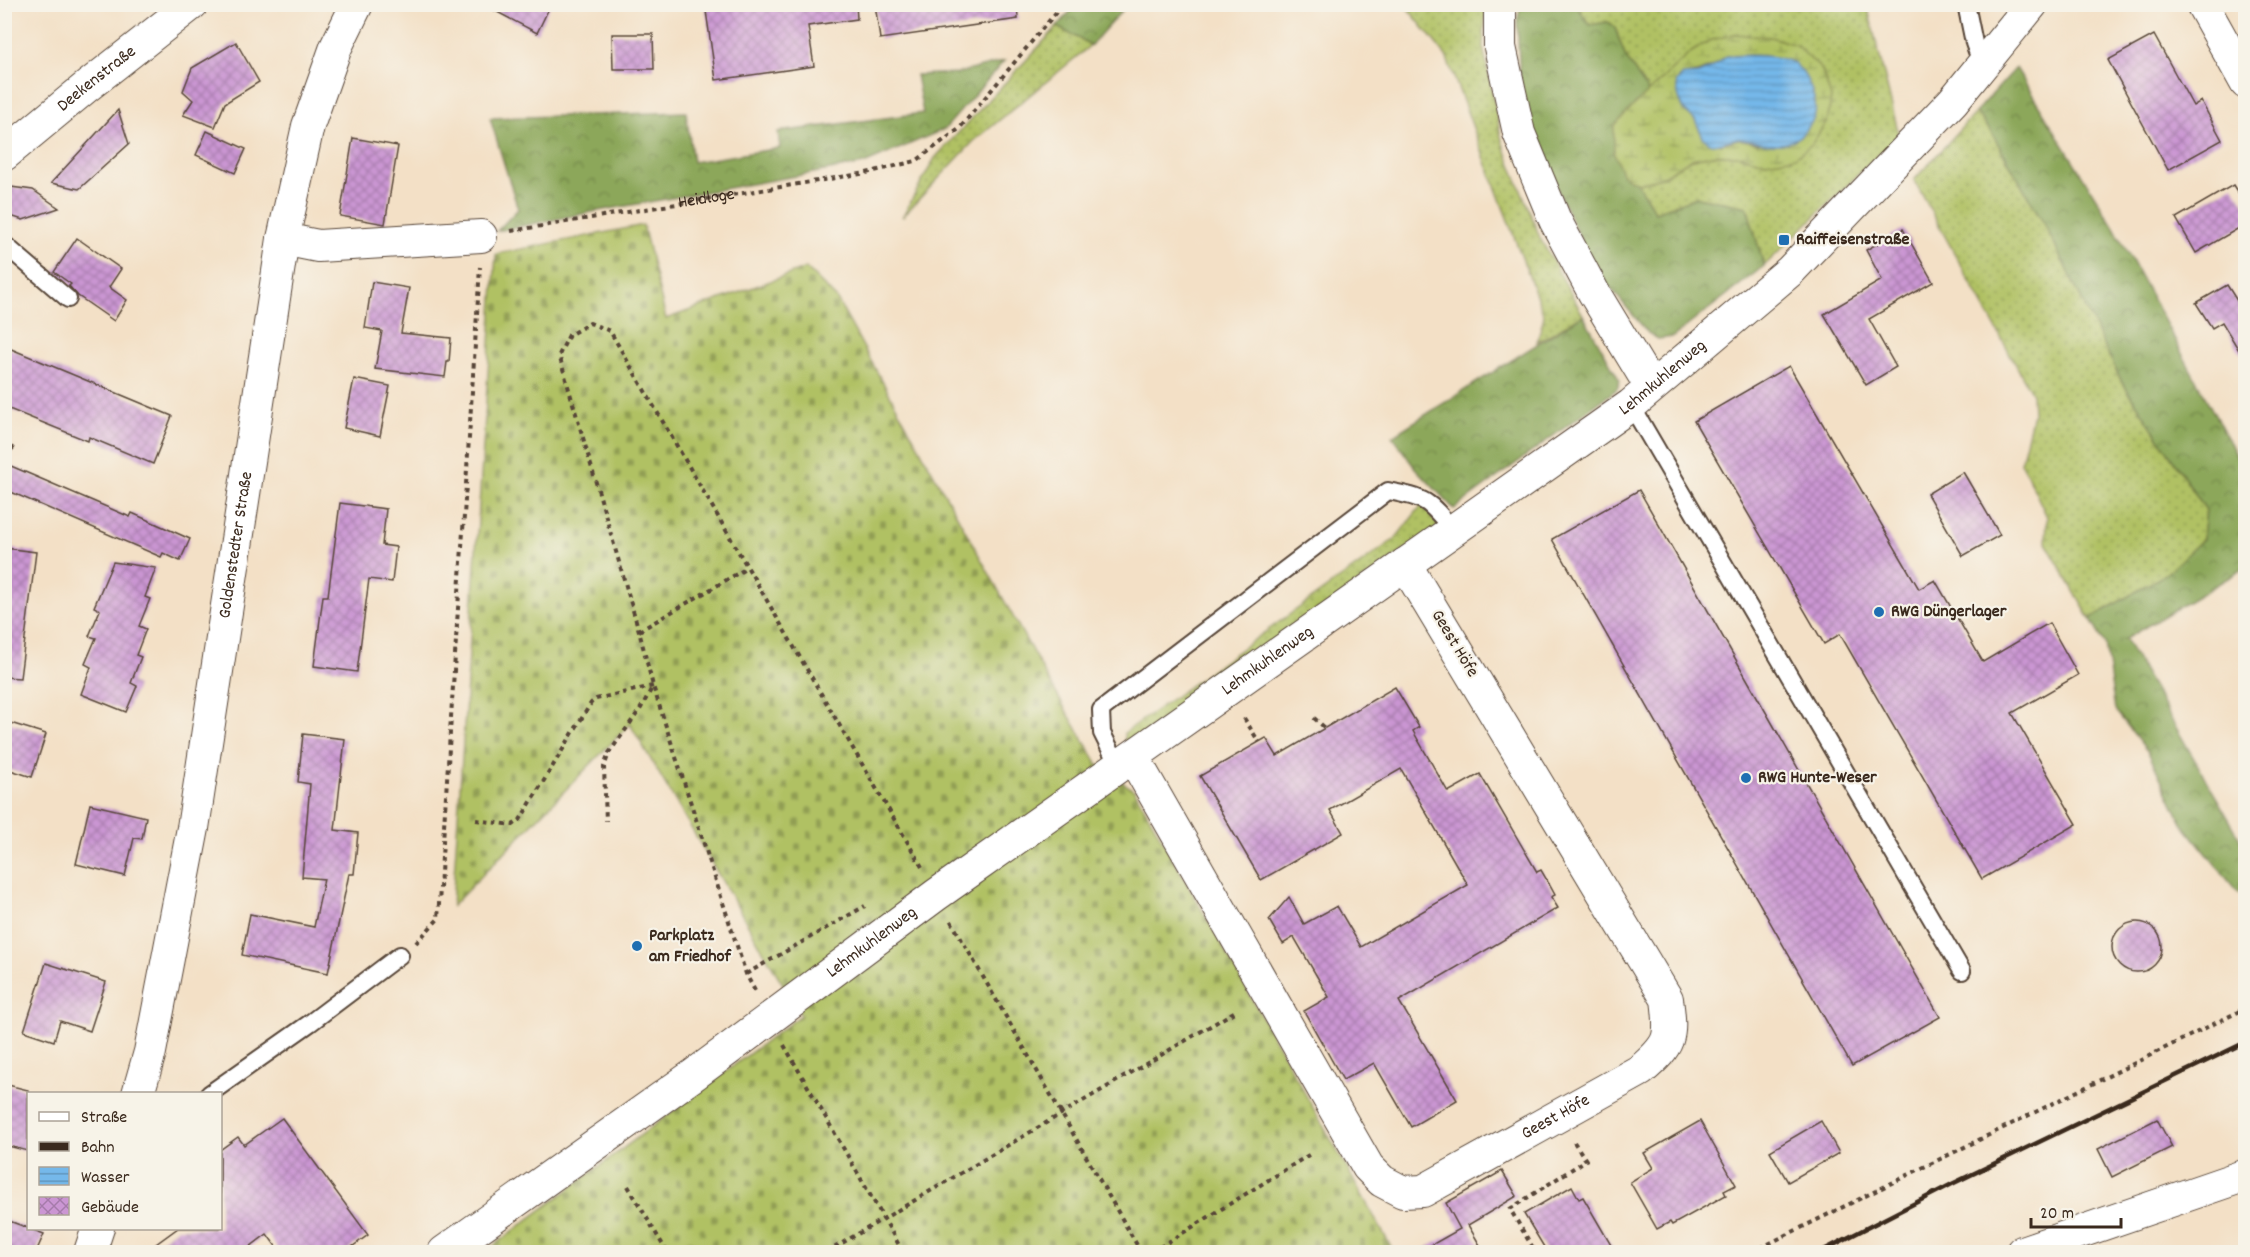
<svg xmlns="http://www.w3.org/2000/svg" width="2250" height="1257" font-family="Dekko,sans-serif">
<defs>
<pattern id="grass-dots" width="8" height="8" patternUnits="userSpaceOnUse" patternTransform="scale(1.5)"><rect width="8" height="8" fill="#b0c164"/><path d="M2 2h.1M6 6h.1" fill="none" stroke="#909d52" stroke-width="1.8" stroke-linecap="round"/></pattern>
<pattern id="forest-crowns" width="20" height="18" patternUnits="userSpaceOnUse" patternTransform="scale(1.5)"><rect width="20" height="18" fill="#8ca75a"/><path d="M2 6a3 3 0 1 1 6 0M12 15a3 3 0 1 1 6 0" fill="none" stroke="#74884a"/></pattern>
<pattern id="wetland-marsh" width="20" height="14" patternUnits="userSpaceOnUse" patternTransform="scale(1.5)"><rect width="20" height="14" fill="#b0c164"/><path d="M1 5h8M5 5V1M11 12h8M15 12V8" fill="none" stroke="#909d52"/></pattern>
<pattern id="cemetery-stones" width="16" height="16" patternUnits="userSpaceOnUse" patternTransform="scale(1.5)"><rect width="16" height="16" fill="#b0c164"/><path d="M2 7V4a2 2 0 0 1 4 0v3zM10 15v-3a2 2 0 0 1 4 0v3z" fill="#909d52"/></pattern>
<pattern id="water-rules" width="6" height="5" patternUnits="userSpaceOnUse" patternTransform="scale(1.5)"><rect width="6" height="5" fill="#75b8ea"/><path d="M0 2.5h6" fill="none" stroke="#6196bd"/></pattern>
<pattern id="building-cross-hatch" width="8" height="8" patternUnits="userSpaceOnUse" patternTransform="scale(1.5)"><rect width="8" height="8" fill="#cb96d3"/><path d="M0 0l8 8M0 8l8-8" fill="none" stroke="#a67bab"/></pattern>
</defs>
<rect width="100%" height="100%" fill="#f7f3e8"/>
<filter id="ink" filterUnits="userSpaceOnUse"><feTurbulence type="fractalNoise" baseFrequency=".0167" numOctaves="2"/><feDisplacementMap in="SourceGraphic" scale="12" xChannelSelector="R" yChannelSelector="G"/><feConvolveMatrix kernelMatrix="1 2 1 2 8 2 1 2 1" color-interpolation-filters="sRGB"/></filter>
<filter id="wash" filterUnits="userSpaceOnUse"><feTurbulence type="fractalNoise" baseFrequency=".008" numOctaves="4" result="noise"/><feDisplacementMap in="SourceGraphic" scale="24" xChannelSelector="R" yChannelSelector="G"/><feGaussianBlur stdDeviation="1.35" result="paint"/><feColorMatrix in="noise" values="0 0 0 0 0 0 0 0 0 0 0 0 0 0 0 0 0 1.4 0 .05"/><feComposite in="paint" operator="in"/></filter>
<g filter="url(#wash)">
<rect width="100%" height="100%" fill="#f3e0c6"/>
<g fill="url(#grass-dots)" stroke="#767641" stroke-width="1.5">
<polygon points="1405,5 1486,5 1483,47 1502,141 1540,238 1583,315 1537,342 1544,316 1446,56"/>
<polygon points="1576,5 1867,5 1900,139 1879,154 1764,266 1747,207 1697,197 1655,212 1637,183 1662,177 1691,159 1712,155 1737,155 1766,162 1709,41 1690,53 1649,93 1625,56 1615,28 1608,22 1590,25"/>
<polygon points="1057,27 1091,45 974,141 902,217 935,158"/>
<polygon points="1976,112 1990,130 2046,227 2121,380 2206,510 2203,539 2166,574 2090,619 2046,543 2047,517 2021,462 2033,414 2032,394 1914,180"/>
<polygon points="1422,505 1439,526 1125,747 1124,733 1395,539"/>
</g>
<g fill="url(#forest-crowns)" stroke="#64683c" stroke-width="1.5">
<polygon points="1076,5 1076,4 1127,5 1091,45 1057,27"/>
<polygon points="1521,5 1576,5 1590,25 1608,22 1615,28 1625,56 1649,93 1628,111 1623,175 1637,183 1655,212 1697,197 1747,207 1764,266 1673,337 1658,339 1648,333 1593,267 1531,132 1520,83 1517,21"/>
<polygon points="1004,61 945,129 864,164 592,212 497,231 518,209 490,118 686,112 693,162 780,148 778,132 923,113 916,75 959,73"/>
<polygon points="2016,68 2114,227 2245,471 2245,568 2125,639 2245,847 2245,896 2236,890 2182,823 2148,752 2115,710 2105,644 2090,619 2166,574 2203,539 2206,510 2121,380 2046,227 1990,130 1976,112"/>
<polygon points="1583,315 1620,381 1617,389 1454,509 1415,468 1392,436"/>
</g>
<path fill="url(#wetland-marsh)" stroke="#767641" stroke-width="1.5" fill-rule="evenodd" d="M1734,34L1771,37L1796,45L1822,70L1831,97L1828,119L1812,144L1795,157L1766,162L1737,155H1712L1691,159L1662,177L1637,183L1623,175L1614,153V126L1628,111L1690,53L1709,41ZM1727,56L1758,143L1738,139L1721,144L1703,137L1695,120L1683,75C1701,74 1713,67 1727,56Z"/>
<polygon fill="url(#cemetery-stones)" stroke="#767641" stroke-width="1.5" points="643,225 666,319 806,268 836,298 1050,683 1097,763 1135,791 1394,1252 485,1252 801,1015 630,724 452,906 496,254"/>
<path fill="url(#water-rules)" stroke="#587184" stroke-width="1.5" d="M1750,55C1765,56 1787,56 1798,67C1807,75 1818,101 1815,114C1813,124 1801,137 1792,141C1774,150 1754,138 1737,139C1728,140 1721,144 1711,144L1703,137L1695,120L1684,110L1678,95L1676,82L1683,75L1698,74L1713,67L1727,56Z"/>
<g id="blocks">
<g fill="url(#building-cross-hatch)">
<polygon points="482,4 551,4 537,33"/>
<polygon points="705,4 856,4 857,19 808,26 814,66 716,80"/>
<polygon points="875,4 1017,4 1018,19 880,39"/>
<polygon points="612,34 653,34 654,69 613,69"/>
<polygon points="2154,35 2193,106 2201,101 2222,140 2168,170 2108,60"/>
<polygon points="236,42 259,82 225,103 215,127 183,115 193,100 183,91 192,68"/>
<polygon points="118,110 129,144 79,189 51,183"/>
<polygon points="207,131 246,149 235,173 196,155"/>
<polygon points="353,138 398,146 385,224 340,216"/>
<polygon points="2233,185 2246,206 2246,224 2196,253 2176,218"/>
<polygon points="11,187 33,190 59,208 23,220 4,214 4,203"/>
<polygon points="1903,229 1933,282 1869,319 1896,367 1866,385 1824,314 1882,280 1866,250"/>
<polygon points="77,238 121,269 109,287 127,300 114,321 78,296 69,286 71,284 54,272"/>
<polygon points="372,282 409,288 401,333 451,338 449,362 447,362 445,377 375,369 382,331 365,328"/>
<polygon points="2227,285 2246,315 2246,362 2222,322 2212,328 2196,303"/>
<polygon points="4,346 172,416 153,464 89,437 88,441 4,407"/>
<polygon points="1789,366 1919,589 1935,580 1983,662 2049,623 2078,675 2012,713 2077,824 1982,879 1840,634 1824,644 1694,421"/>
<polygon points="354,379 390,386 380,436 344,428"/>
<polygon points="4,463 130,517 132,513 190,539 180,561 163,553 161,557 4,489"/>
<polygon points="1963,472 2000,535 1963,556 1927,494"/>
<polygon points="1639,490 1940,1017 1852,1066 1552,539"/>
<polygon points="340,503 386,509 382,545 396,547 392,582 369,579 357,672 314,666 323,596 328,596"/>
<polygon points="4,548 36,552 20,678 4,677"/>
<polygon points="113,562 156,568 145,597 150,599 139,626 146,629 136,655 141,657 131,683 137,686 126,712 81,694 91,667 85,664 96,638 89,636 100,610 94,607"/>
<polygon points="1395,687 1419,727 1413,731 1448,792 1480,774 1537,872 1541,870 1548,882 1555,895 1551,897 1558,908 1399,1001 1457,1100 1411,1127 1374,1063 1343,1080 1304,1011 1329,997 1294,937 1283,944 1269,920 1289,897 1304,924 1337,906 1361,947 1468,885 1401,769 1330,810 1343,833 1261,880 1200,776 1266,738 1277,756"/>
<polygon points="4,721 46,734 32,777 4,768"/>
<polygon points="303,734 345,739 335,830 358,833 354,874 349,874 328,973 242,955 250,914 314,927 324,879 302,877 310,784 298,782"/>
<polygon points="90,804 146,817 142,839 134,838 125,876 76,864"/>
<circle cx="2137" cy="947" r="25"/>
<polygon points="46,963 106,982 90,1031 60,1021 54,1041 24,1031"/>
<polygon points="4,1084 28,1090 28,1151 4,1145"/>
<polygon points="282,1118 368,1235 345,1252 280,1252 267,1234 243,1252 145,1252 178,1228 220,1228 220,1150 238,1137 244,1145"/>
<polygon points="2157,1119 2172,1147 2112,1177 2098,1149"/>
<polygon points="1700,1121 1736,1185 1724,1191 1726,1195 1672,1225 1670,1222 1657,1229 1630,1182 1653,1168 1644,1153"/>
<polygon points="1821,1121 1839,1153 1788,1182 1770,1151"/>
<polygon points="1502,1171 1517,1196 1468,1225 1484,1252 1419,1252 1460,1229 1446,1203"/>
<polygon points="1572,1186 1579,1199 1583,1197 1615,1252 1547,1252 1524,1214"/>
<polygon points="4,1219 44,1234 36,1252 4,1252"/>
</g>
</g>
</g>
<g filter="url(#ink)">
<use href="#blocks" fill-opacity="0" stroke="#574537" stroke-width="1.5"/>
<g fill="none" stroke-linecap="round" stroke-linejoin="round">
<defs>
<g id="lane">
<polyline points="1966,4 1974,43 1982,65"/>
<polyline points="4,244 68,299"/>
<polyline points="1631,405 1962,971"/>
<path d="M1119,767L1102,733L1101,710L1388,491C1426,498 1429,500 1453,531"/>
<polyline points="209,1094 310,1023 400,955"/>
</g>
<g id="street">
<polyline points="1500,4 1500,47 1519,133 1555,220 1594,293 1651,387"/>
<polyline points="2202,4 2246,83"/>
<path id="s2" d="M4,155L85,88L192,4"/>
<polyline points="283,239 318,246 481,236"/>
<path id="s3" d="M1133,757L1368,1167L1382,1181L1403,1192L1423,1191L1641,1070C1671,1044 1672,1038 1667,999L1405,564"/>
<path id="s4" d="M138,1094L150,1052L193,828L283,239L308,126L336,47L357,4"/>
<polyline points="90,1252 98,1228"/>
<path id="s5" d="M444,1252L695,1074L936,895L1631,405L1790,271L1953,101L2032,4"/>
<polyline points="2022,1252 2246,1175"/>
</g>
</defs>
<use href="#lane" stroke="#574537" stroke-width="20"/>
<use href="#street" stroke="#574537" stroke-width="34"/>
<g stroke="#574537" stroke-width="4" stroke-dasharray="4.5 4.5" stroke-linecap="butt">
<path id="s1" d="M511,231L866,173L916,161L959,129L1063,4"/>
<polyline points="4,456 15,446"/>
<polyline points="639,631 747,568"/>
<polyline points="1244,718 1259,742"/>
<polyline points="1314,718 1325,728"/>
<polyline points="476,820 513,825 520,820 591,703 596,699 653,686 641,708 609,753 604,767 606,821"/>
<polyline points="951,921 1141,1252"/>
<polyline points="416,943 438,919 480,267"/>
<polyline points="746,974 865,906"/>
<polyline points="755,991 746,974 653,686 639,631 559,355 569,335 590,323 610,331 922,867"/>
<polyline points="784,1045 903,1252"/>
<polyline points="628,1186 667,1252"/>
<polyline points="1533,1248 1510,1209 1586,1160 1574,1142"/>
<polyline points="827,1252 1234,1012"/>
<polyline points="1152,1252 1312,1153"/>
<polyline points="1752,1252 2246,1008"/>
</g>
<use href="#lane" stroke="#fff" stroke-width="16"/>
<use href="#street" stroke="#fff" stroke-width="32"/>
<polyline stroke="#3b2a1e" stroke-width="4.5" points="1820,1252 1954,1183 2246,1042"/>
</g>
</g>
<g fill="#1f6fb2" stroke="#f7f3e8" stroke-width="2">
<rect x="1778" y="234" width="12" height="12" rx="3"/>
<circle cx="1879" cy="612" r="6"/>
<circle cx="1746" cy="778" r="6"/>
<circle cx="637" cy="946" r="6"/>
</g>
<g text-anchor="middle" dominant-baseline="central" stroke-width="4.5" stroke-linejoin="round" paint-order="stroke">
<g font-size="18" fill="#3b2a1e" stroke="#f7f3e8">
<text stroke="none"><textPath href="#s2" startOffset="120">Deekenstraße</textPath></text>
<text stroke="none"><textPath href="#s1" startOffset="198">Heidloge</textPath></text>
<text stroke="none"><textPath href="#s5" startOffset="1500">Lehmkuhlenweg</textPath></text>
<text stroke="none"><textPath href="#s4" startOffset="558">Goldenstedter Straße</textPath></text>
<text transform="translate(1454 644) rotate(59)">Geest Höfe</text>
<text stroke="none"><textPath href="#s5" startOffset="1014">Lehmkuhlenweg</textPath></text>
<text stroke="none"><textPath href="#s5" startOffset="528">Lehmkuhlenweg</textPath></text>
<text stroke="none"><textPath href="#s3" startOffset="688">Geest Höfe</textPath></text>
</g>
<g font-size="18" font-weight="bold" fill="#3b2a1e" stroke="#f7f3e8" text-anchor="start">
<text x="1796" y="240">Raiffeisenstraße</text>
<text x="1891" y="612">RWG Düngerlager</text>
<text x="1758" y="778">RWG Hunte-Weser</text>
<text x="649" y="936">Parkplatz<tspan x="649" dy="21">am Friedhof</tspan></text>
</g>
</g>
<rect width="2250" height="1257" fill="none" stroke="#f7f3e8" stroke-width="24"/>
<rect x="27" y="1092" width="195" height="138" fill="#f7f3e8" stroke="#aca397" stroke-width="1.5"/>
<rect x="39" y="1112" width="30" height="9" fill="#ffffff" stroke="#aca397" stroke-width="1.5"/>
<text x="81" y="1122" font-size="18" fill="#3b2a1e">Straße</text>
<rect x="39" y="1142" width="30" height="9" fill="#3b2a1e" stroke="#aca397" stroke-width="1.5"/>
<text x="81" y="1152" font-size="18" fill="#3b2a1e">Bahn</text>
<rect x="39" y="1167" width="30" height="18" fill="url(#water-rules)" stroke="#aca397" stroke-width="1.5"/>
<text x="81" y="1182" font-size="18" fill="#3b2a1e">Wasser</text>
<rect x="39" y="1197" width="30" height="18" fill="url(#building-cross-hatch)" stroke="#aca397" stroke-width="1.5"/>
<text x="81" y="1212" font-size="18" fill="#3b2a1e">Gebäude</text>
<path d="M2031 1218v9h90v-9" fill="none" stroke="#3b2a1e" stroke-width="3"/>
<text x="2040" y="1218" font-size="18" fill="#3b2a1e" stroke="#f7f3e8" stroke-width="4.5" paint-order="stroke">20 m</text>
</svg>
